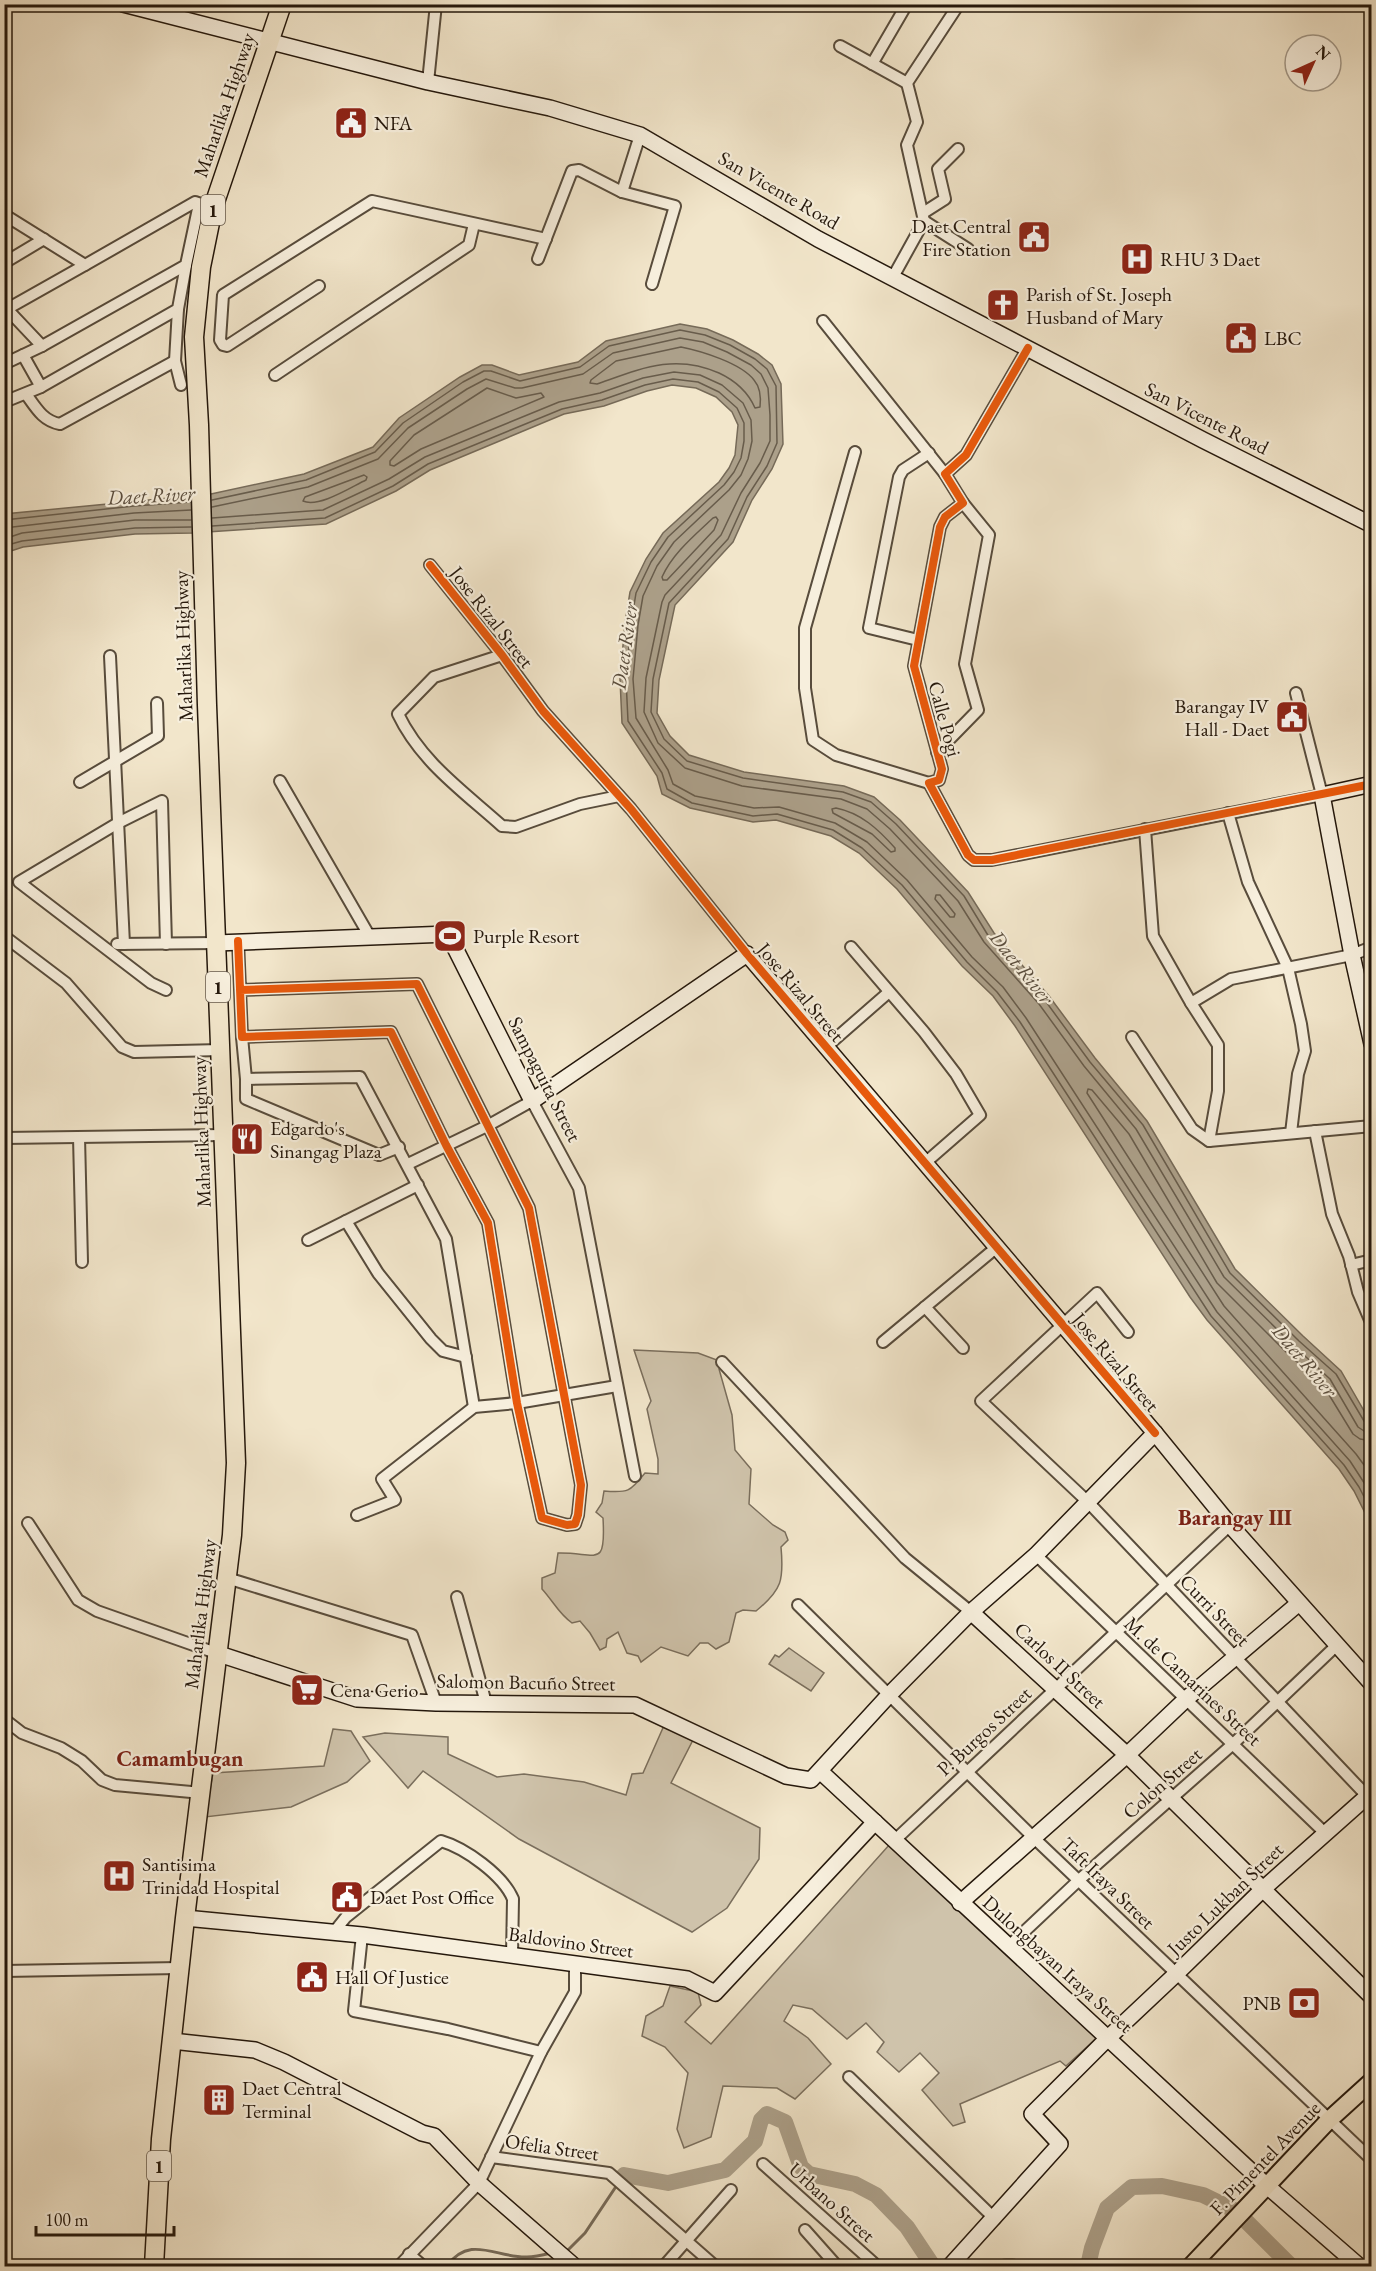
<svg xmlns="http://www.w3.org/2000/svg" width="1376" height="2271" font-family="'EB Garamond',serif">
<rect width="100%" height="100%" fill="#f2e6cb"/>
<filter id="stains"><feTurbulence type="fractalNoise" baseFrequency=".00333" numOctaves="4"/><feColorMatrix values="0 0 0 0 .2 0 0 0 0 .09 0 0 0 0 .02 0 0 0 .5 -.17"/></filter>
<radialGradient id="worn" r=".72"><stop offset=".6" stop-color="#630" stop-opacity="0"/><stop offset="1" stop-color="#630" stop-opacity=".3"/></radialGradient>
<g fill="#cfc3ab" stroke="#7a6e5c" stroke-width="1.5">
<path d="M634,1350L698,1353L725,1363L719,1369L732,1415L735,1450L751,1469L749,1504L773,1525L785,1532L788,1540L781,1547C784,1580 782,1590 756,1611L743,1610L736,1613L729,1642L716,1649L708,1643H700L688,1656L661,1647L641,1662L638,1656L627,1653L618,1632L607,1639L606,1647L600,1650L590,1633L580,1621L572,1623C559,1614 553,1601 542,1589V1578L555,1573L558,1553C597,1552 606,1570 603,1518L596,1512L602,1503L604,1491C628,1493 630,1492 645,1473L658,1474V1459L647,1409L651,1401Z"/>
<polygon points="789,1648 824,1673 811,1691 769,1664 775,1655 779,1657"/>
<polygon points="666,1721 695,1736 671,1783 760,1828 759,1859 727,1908 692,1932 519,1839 423,1771 408,1788 363,1737 385,1733 448,1737 448,1754 497,1777 524,1774 584,1782 626,1795 632,1774 643,1773"/>
<polygon points="333,1729 351,1731 370,1761 347,1782 291,1807 205,1817 213,1773 324,1766"/>
<polygon points="890,1844 1099,2036 1066,2066 1060,2061 960,2104 965,2122 953,2126 922,2090 939,2073 920,2053 899,2072 877,2052 884,2042 866,2023 847,2039 812,2009 793,2005 784,2021 808,2038 831,2064 795,2099 777,2088 723,2086 711,2137 684,2148 677,2129 688,2073 665,2047 642,2036 646,2016 663,2006 670,1986 698,1992 701,2005 685,2022 711,2044"/>
</g>
<polygon fill="#aca08a" stroke="#766a58" stroke-width="1.5" points="680,324 707,329 733,340 758,354 772,365 781,384 783,444 772,469 752,500 733,542 675,605 659,680 657,713 670,736 689,755 744,772 844,786 874,797 900,820 968,892 994,933 1049,996 1095,1058 1147,1121 1235,1269 1303,1336 1341,1371 1371,1423 1371,1525 1354,1491 1339,1469 1207,1320 1190,1297 1015,1026 993,996 962,966 897,889 859,853 831,836 776,820 753,822 690,808 662,794 657,776 622,723 620,679 625,623 630,592 646,559 663,533 719,482 729,468 735,455 738,425 732,412 716,397 696,388 672,385 647,391 604,406 564,414 430,470 396,491 326,524 192,533 135,534 23,547 5,553 4,514 211,494 304,474 373,447 399,418 460,377 482,365 492,365 519,375 578,362 606,341"/>
<g fill="none" stroke-linecap="round" stroke-linejoin="round">
<g stroke="#685c4b" stroke-width="1.5">
<path d="M681,347C701,351 741,363 754,380C760,387 761,398 760,407L755,408C748,392 734,380 719,373C674,353 640,369 597,384L590,383L591,380L616,361Z"/>
<polygon points="487,388 516,398 541,393 544,397 421,449 394,466 390,465 390,461 414,435"/>
<path d="M364,475L367,477L366,480C351,487 319,508 303,501L305,497Z"/>
<polyline points="212,500 306,480 375,452 403,423 463,382 484,371 491,371 520,381 580,367 609,346 680,330 705,335 730,345 755,359 767,369 776,386 777,443 767,466 747,497 728,539 669,603 653,679 651,712 664,739 687,761 743,778 843,792 871,802 896,824 964,896 989,937 1044,999 1090,1062 1143,1125 1230,1273 1299,1341 1336,1374 1364,1421 1372,1425"/>
<polyline points="212,507 308,487 378,459 408,428 467,389 486,379 515,388 522,388 583,374 613,353 680,338 703,342 727,352 751,365 761,374 768,388 770,415 770,441 760,463 741,493 721,535 665,595 662,602 646,678 644,712 658,743 685,768 742,786 841,799 867,809 890,829 958,901 984,942 1039,1004 1084,1066 1136,1129 1224,1277 1294,1346 1330,1379 1358,1427 1364,1431 1372,1432"/>
<polyline points="212,518 323,510 389,479 425,457 559,402 600,393 643,378 674,372 700,375 722,385 743,403 751,420 752,441 748,459 741,475 729,490 674,542 657,566 643,596 638,625 633,679 636,718 668,770 673,784 695,796 754,808 779,807 835,823 867,842 907,880 972,957 1003,987 1026,1018 1217,1312 1350,1461 1372,1495"/>
<path d="M713,518L716,517L718,520L714,530L667,580H663L662,577C673,553 694,536 713,518Z"/>
<polyline points="4,520 134,506 191,502"/>
<polyline points="212,526 325,518 393,486 428,464 562,409 602,400 645,385 673,379 698,382 719,392 737,408 744,423 744,441 741,458 734,472 724,485 668,537 651,562 636,593 631,624 626,679 628,721 662,773 667,789 692,803 753,816 777,814 833,830 862,848 902,885 967,962 997,992 1020,1022 1211,1316 1344,1465 1359,1487 1372,1512"/>
<polyline points="4,528 134,513 191,510"/>
<polyline points="4,539 22,533 135,520 191,520"/>
<polyline points="4,546 22,541 135,528 191,527"/>
<path d="M836,808C861,813 878,829 895,848V851L891,852L872,834L833,813L832,809Z"/>
<polygon points="936,895 940,895 955,914 954,917 950,917 935,899"/>
<polyline points="1372,1441 1360,1439 1353,1434 1323,1385 1287,1353 1217,1283 1129,1134 1092,1090 1088,1089 1087,1093 1224,1306 1356,1454 1372,1476"/>
</g>
<g stroke="#766a58" stroke-width="3">
<polyline points="564,2251 567,2251 585,2233 617,2185"/>
<path d="M447,2266C470,2234 496,2258 527,2257C535,2257 543,2255 551,2253"/>
</g>
<g stroke="#aca08a" stroke-width="16">
<polyline points="624,2175 668,2183 725,2170 755,2141 761,2120 767,2114 785,2122 801,2167 809,2174 855,2184 876,2195 907,2227 933,2266"/>
<polyline points="1006,2266 1012,2266"/>
<polyline points="1088,2266 1092,2248 1107,2208 1132,2187 1162,2186 1203,2195 1236,2211 1291,2266"/>
</g>
<defs>
<g id="street">
<polyline points="840,46 907,83"/>
<polyline points="872,64 907,4"/>
<polyline points="428,82 436,4"/>
<polyline points="622,192 640,135"/>
<polyline points="923,213 945,199 938,169 958,149"/>
<polyline points="4,219 8,217 85,265 195,202 204,205"/>
<polyline points="924,221 968,249"/>
<polyline points="538,259 572,171 579,170 622,192 675,206 652,284"/>
<polyline points="4,263 44,239"/>
<polyline points="893,277 924,221 907,145 917,122 907,83 959,4"/>
<polyline points="319,286 227,346 223,345 220,340 223,295 372,201 546,239"/>
<polyline points="178,309 175,361 181,385"/>
<polyline points="823,321 945,474"/>
<polyline points="4,328 7,309 5,308"/>
<polyline points="42,346 7,309 85,265"/>
<polyline points="1028,348 966,455 945,474 963,503 945,517 940,527 914,666 942,769 939,780 929,783 968,855 974,860 992,860 1322,795 1296,693"/>
<polyline points="23,355 41,387"/>
<polyline points="4,364 42,346 186,265 199,204"/>
<polyline points="275,375 469,245 474,224"/>
<path d="M26,394C36,408 43,421 60,424L175,361"/>
<polyline points="4,402 41,387 178,309 186,265"/>
<polyline points="855,452 805,628 805,688 813,740 836,755 929,783"/>
<polyline points="430,565 502,655 543,711 631,809 747,954"/>
<polyline points="918,640 869,628 899,477 903,470 929,453"/>
<path d="M502,655L434,677L398,714C421,762 463,791 502,826L516,827L580,804L619,796"/>
<polyline points="110,656 124,944"/>
<polyline points="937,752 978,710 965,664 989,535 963,503"/>
<polyline points="280,781 370,937"/>
<polyline points="80,782 158,736 157,703"/>
<polyline points="1228,813 1248,882 1288,968 1301,1024 1305,1051 1298,1074 1291,1133"/>
<polyline points="1145,829 1153,936 1191,1003 1218,1045 1218,1091 1209,1141 1372,1126"/>
<polyline points="4,936 66,983 122,1047 134,1052 221,1050"/>
<polyline points="238,941 242,1037 391,1032 446,1145 488,1223 517,1403 542,1518 567,1525 575,1524 578,1515 581,1485 529,1208 417,984 240,990"/>
<polyline points="117,944 216,943"/>
<polyline points="166,944 162,801 118,823 19,882 151,983 166,990"/>
<polyline points="851,947 924,1032 956,1074 980,1115 925,1163"/>
<polyline points="1191,1003 1231,979 1352,955 1372,947"/>
<polyline points="242,1037 246,1079 360,1077 446,1239 474,1407"/>
<polyline points="1132,1037 1192,1129 1209,1141"/>
<polyline points="826,1047 889,992"/>
<polyline points="246,1079 246,1099 379,1155 399,1147"/>
<polyline points="1315,1131 1332,1214 1349,1256 1358,1292 1370,1320"/>
<polyline points="79,1137 82,1262"/>
<polyline points="4,1138 223,1135"/>
<polyline points="408,1164 487,1126 532,1101 579,1188 635,1476"/>
<polyline points="346,1221 378,1273 431,1339 443,1351 466,1357"/>
<polyline points="308,1240 418,1185"/>
<polyline points="1351,1265 1372,1260"/>
<polyline points="925,1307 963,1348"/>
<polyline points="1128,1332 1097,1293 981,1401 1088,1502 1367,1796"/>
<polyline points="883,1342 997,1247"/>
<polyline points="722,1362 905,1558 971,1612"/>
<polyline points="357,1515 395,1500 382,1479 474,1407 517,1403 617,1386"/>
<polyline points="28,1523 78,1600 97,1611 219,1654"/>
<polyline points="1036,1555 1325,1833"/>
<polyline points="227,1578 412,1635 436,1703"/>
<polyline points="457,1597 486,1703"/>
<polyline points="798,1605 1033,1837 1372,2160"/>
<polyline points="4,1719 22,1733 61,1748 82,1761 102,1780 115,1785 202,1793"/>
<polyline points="895,1840 1230,1525"/>
<path d="M334,1932L346,1917L441,1841C465,1848 503,1875 513,1899L512,1956"/>
<polyline points="362,1935 354,2011 448,2029 541,2052"/>
<polyline points="1009,1946 1079,1880 1233,1744 1337,1645"/>
<polyline points="4,1971 179,1968"/>
<polyline points="849,2077 995,2219"/>
<polyline points="491,2157 609,2173 715,2266"/>
<polyline points="763,2164 877,2266"/>
<polyline points="805,2230 837,2266"/>
<polyline points="409,2254 423,2266"/>
<polyline points="399,2266 479,2183 541,2052 575,1992 575,1964"/>
<polyline points="664,2266 731,2190"/>
</g>
<g id="secondary">
<polyline points="123,4 428,82 550,108 640,135 818,239 1203,440 1372,525"/>
<polyline points="1372,784 1322,795 1352,955 1372,1044"/>
<polyline points="216,943 448,934 532,1101 747,954 1155,1433 1230,1525 1372,1684"/>
<polyline points="971,1612 1127,1755 1372,1997"/>
<polyline points="219,1654 357,1699 436,1703 635,1705 786,1776 811,1780 889,1695 971,1612 1036,1555 1155,1433"/>
<polyline points="821,1772 1267,2186 1359,2266"/>
<polyline points="960,1903 1127,1755 1186,1699 1299,1603"/>
<polyline points="185,1918 362,1935 687,1979 715,1993 875,1822"/>
<polyline points="172,2041 255,2050 284,2062 422,2133 434,2136 479,2183 574,2266"/>
<polyline points="950,2266 1060,2144 1032,2114 1108,2038 1176,1974 1263,1889 1372,1792"/>
</g>
<polyline id="primary" points="1191,2266 1329,2120 1372,2081"/>
<polyline id="highway" points="154,2266 161,2139 185,1918 232,1535 236,1463 207,705 199,425 194,337 201,267 213,208 282,4"/>
</defs>
<use href="#street" stroke="#584c3c" stroke-width="14"/>
<use href="#secondary" stroke="#25180c" stroke-width="18"/>
<use href="#primary" stroke="#25180c" stroke-width="20"/>
<use href="#highway" stroke="#25180c" stroke-width="21"/>
<use href="#street" stroke="#f7efdd" stroke-width="10"/>
<use href="#secondary" stroke="#f7efdd" stroke-width="15"/>
<use href="#primary" stroke="#f2e6cb" stroke-width="16"/>
<use href="#highway" stroke="#f2e6cb" stroke-width="18"/>
<defs>
<g id="cycleway">
<polyline points="1028,348 966,455 945,474 963,503 945,517 940,527 914,666 942,769 939,780 929,783 968,855 974,860 992,860 1372,784"/>
<polyline points="430,565 502,655 543,711 631,809 747,954 1155,1433"/>
<polyline points="238,941 242,1037 391,1032 446,1145 488,1223 517,1403 542,1518 567,1525 575,1524 578,1515 581,1485 529,1208 417,984 240,990"/>
</g>
</defs>
<use href="#cycleway" stroke="#f7efdd" stroke-width="11"/>
<use href="#cycleway" stroke="#e8590c" stroke-width="8"/>
</g>
<defs>
<symbol id="civic-square" viewBox="-11 -11 22 22"><rect x="-9" y="-9" width="18" height="18" rx="4" fill="#8f2418" stroke="#f7efdd"/><path d="M-.6-6.5H3V-4.5H.6V-3L4-1V1h2V6H-6V1h2V-1L-.6-3ZM-1.2 2.5V6h2.4V2.5Z" fill="#fff"/></symbol>
<symbol id="hospital-square" viewBox="-11 -11 22 22"><rect x="-9" y="-9" width="18" height="18" rx="4" fill="#8f2418" stroke="#f7efdd"/><path d="M-5-5h3v3.5h4V-5h3V5h-3V1.5h-4V5h-3Z" fill="#fff"/></symbol>
<symbol id="church-square" viewBox="-11 -11 22 22"><rect x="-9" y="-9" width="18" height="18" rx="4" fill="#8f2418" stroke="#f7efdd"/><path d="M-1.2-6h2.4v3.5h3.3v2.4h-3.3V6h-2.4V-.1h-3.3v-2.4h3.3Z" fill="#fff"/></symbol>
<symbol id="stadium-square" viewBox="-11 -11 22 22"><rect x="-9" y="-9" width="18" height="18" rx="4" fill="#8f2418" stroke="#f7efdd"/><path d="M0-5a6.5 5 0 1 0 0 10a6.5 5 0 1 0 0-10ZM-3.5-1.8h7v3.6h-7Z" fill="#fff"/></symbol>
<symbol id="restaurant-square" viewBox="-11 -11 22 22"><rect x="-9" y="-9" width="18" height="18" rx="4" fill="#8f2418" stroke="#f7efdd"/><path d="M-5-6h1v4h1v-4h1v4h1v-4h1v5L-1.5 .5V6h-2V.5L-5-1ZM5-6V6H3V1.5H1.5Q1.5-4 5-6Z" fill="#fff"/></symbol>
<symbol id="supermarket-square" viewBox="-11 -11 22 22"><rect x="-9" y="-9" width="18" height="18" rx="4" fill="#8f2418" stroke="#f7efdd"/><path d="M-6-5.5h2.5l.6 2H6L4.5 2H-2.5L-4.4-4H-6ZM-1.5 3.2a1.3 1.3 0 1 0 .1 0ZM3 3.2a1.3 1.3 0 1 0 .1 0Z" fill="#fff"/></symbol>
<symbol id="bank-square" viewBox="-11 -11 22 22"><rect x="-9" y="-9" width="18" height="18" rx="4" fill="#8f2418" stroke="#f7efdd"/><path d="M-6-4H6V4H-6ZM0-2.3a2.3 2.3 0 1 0 0 4.6a2.3 2.3 0 1 0 0-4.6Z" fill="#fff"/></symbol>
<symbol id="building-square" viewBox="-11 -11 22 22"><rect x="-9" y="-9" width="18" height="18" rx="4" fill="#8f2418" stroke="#f7efdd"/><path d="M-4-6H4V6H1V3H-1V6H-4ZM-2.5-4.3h1.7v1.8h-1.7ZM.8-4.3h1.7v1.8H.8ZM-2.5-1h1.7V.8h-1.7ZM.8-1h1.7V.8H.8Z" fill="#fff"/></symbol>
</defs>
<g fill-rule="evenodd">
<use href="#civic-square" x="332" y="104" width="38" height="38"/>
<use href="#civic-square" x="1015" y="218" width="38" height="38"/>
<use href="#hospital-square" x="1118" y="240" width="38" height="38"/>
<use href="#church-square" x="984" y="286" width="38" height="38"/>
<use href="#civic-square" x="1222" y="319" width="38" height="38"/>
<use href="#civic-square" x="1273" y="698" width="38" height="38"/>
<use href="#stadium-square" x="431" y="917" width="38" height="38"/>
<use href="#restaurant-square" x="228" y="1120" width="38" height="38"/>
<use href="#supermarket-square" x="288" y="1671" width="38" height="38"/>
<use href="#hospital-square" x="100" y="1857" width="38" height="38"/>
<use href="#civic-square" x="328" y="1878" width="38" height="38"/>
<use href="#civic-square" x="293" y="1958" width="38" height="38"/>
<use href="#bank-square" x="1285" y="1984" width="38" height="38"/>
<use href="#building-square" x="200" y="2081" width="38" height="38"/>
</g>
<g text-anchor="middle" dominant-baseline="central" stroke-width="4.5" stroke-linejoin="round" paint-order="stroke">
<g fill="#f7efdd" stroke="#64584b" stroke-width="1.5">
<rect x="201" y="195" width="24" height="30" rx="4.5"/>
<rect x="206" y="972" width="24" height="30" rx="4.5"/>
<rect x="147" y="2151" width="24" height="30" rx="4.5"/>
</g>
<g font-size="18" font-weight="bold" fill="#25180c">
<text x="213" y="210">1</text>
<text x="218" y="987">1</text>
<text x="159" y="2166">1</text>
</g>
<g font-size="20" fill="#25180c" stroke="#f7efdd">
<text transform="translate(224 105) rotate(-71)">Maharlika Highway</text>
<text transform="translate(779 190) rotate(30)">San Vicente Road</text>
<text transform="translate(1207 418) rotate(27)">San Vicente Road</text>
<text transform="translate(492 617) rotate(52)">Jose Rizal Street</text>
<text transform="translate(183 646) rotate(-92)">Maharlika Highway</text>
<text transform="translate(945 719) rotate(75)">Calle Pogi</text>
<text transform="translate(801 992) rotate(50)">Jose Rizal Street</text>
<text transform="translate(545 1079) rotate(63)">Sampaguita Street</text>
<text transform="translate(201 1132) rotate(-92)">Maharlika Highway</text>
<text transform="translate(1116 1362) rotate(50)">Jose Rizal Street</text>
<text transform="translate(1215 1610) rotate(46)">Curri Street</text>
<text transform="translate(200 1614) rotate(-83)">Maharlika Highway</text>
<text transform="translate(1060 1665) rotate(43)">Carlos II Street</text>
<text transform="translate(1193 1681) rotate(43)">M. de Camarines Street</text>
<text transform="translate(526 1682) rotate(1)">Salomon Bacuño Street</text>
<text transform="translate(984 1731) rotate(-43)">P. Burgos Street</text>
<text transform="translate(1162 1783) rotate(-41)">Colon Street</text>
<text transform="translate(1108 1883) rotate(44)">Taft Iraya Street</text>
<text transform="translate(1225 1899) rotate(-44)">Justo Lukban Street</text>
<text transform="translate(571 1942) rotate(8)">Baldovino Street</text>
<text transform="translate(1058 1964) rotate(42)">Dulongbayan Iraya Street</text>
<text transform="translate(552 2147) rotate(8)">Ofelia Street</text>
<text transform="translate(1265 2158) rotate(-46)">F. Pimentel Avenue</text>
<text transform="translate(832 2202) rotate(42)">Urbano Street</text>
</g>
<g font-size="20" fill="#25180c" stroke="#f7efdd" text-anchor="start">
<text x="374" y="123">NFA</text>
<text x="1011" y="226" text-anchor="end">Daet Central<tspan x="1011" dy="23">Fire Station</tspan></text>
<text x="1160" y="259">RHU 3 Daet</text>
<text x="1026" y="294">Parish of St. Joseph<tspan x="1026" dy="23">Husband of Mary</tspan></text>
<text x="1264" y="338">LBC</text>
<text x="1269" y="706" text-anchor="end">Barangay IV<tspan x="1269" dy="23">Hall - Daet</tspan></text>
<text x="473" y="936">Purple Resort</text>
<text x="270" y="1128">Edgardo's<tspan x="270" dy="23">Sinangag Plaza</tspan></text>
<text x="330" y="1690">Cena Gerio</text>
<text x="142" y="1864">Santisima<tspan x="142" dy="23">Trinidad Hospital</tspan></text>
<text x="370" y="1897">Daet Post Office</text>
<text x="335" y="1977">Hall Of Justice</text>
<text x="1281" y="2003" text-anchor="end">PNB</text>
<text x="242" y="2088">Daet Central<tspan x="242" dy="23">Terminal</tspan></text>
</g>
<g font-size="21" font-style="italic" fill="#5b4e3e" stroke="#f7efdd">
<text transform="translate(151 495) rotate(-3)">Daet River</text>
<text transform="translate(624 646) rotate(-82)">Daet River</text>
<text transform="translate(1022 967) rotate(51)">Daet River</text>
<text transform="translate(1305 1360) rotate(50)">Daet River</text>
</g>
<g font-size="22" font-weight="bold" fill="#7a1f14" stroke="#f7efdd">
<text x="1235" y="1517">Barangay Ⅲ</text>
<text x="180" y="1758">Camambugan</text>
</g>
</g>
<rect width="1376" height="2271" fill="none" stroke="#f2e6cb" stroke-width="24"/>
<rect x="6" y="6" width="1364" height="2259" fill="none" stroke="#25180c" stroke-width="3"/>
<rect x="12" y="12" width="1352" height="2247" fill="none" stroke="#25180c" stroke-width="1.5"/>
<g transform="translate(1313 63) rotate(45)"><circle r="28" fill="#f7efdd" stroke="#a39989" stroke-width="1.5"/>
<path d="M0-4.5L10 22L0 15L-10 22Z" fill="#8f2418"/>
<text y="-9" font-size="16" font-weight="bold" text-anchor="middle" fill="#25180c">N</text>
</g>
<path d="M36 2226v9h138v-9" fill="none" stroke="#25180c" stroke-width="3"/>
<text x="45" y="2226" font-size="18" fill="#25180c" stroke="#f7efdd" stroke-width="4.5" paint-order="stroke">100 m</text>
<rect width="100%" height="100%" filter="url(#stains)"/>
<rect width="100%" height="100%" fill="url(#worn)"/>
</svg>
